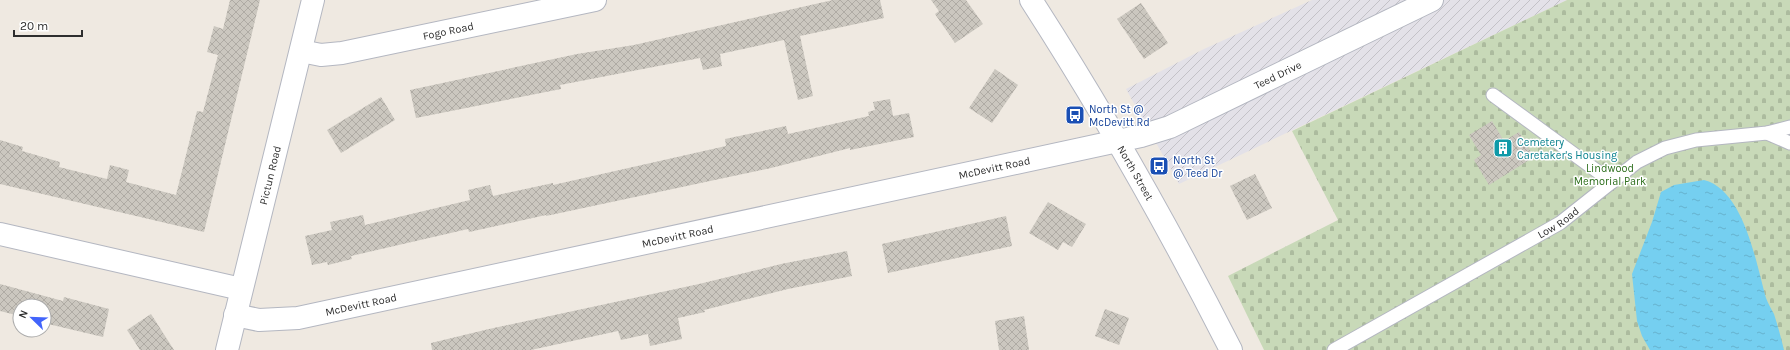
<svg xmlns="http://www.w3.org/2000/svg" width="1790" height="350" font-family="Karla,sans-serif">
<defs>
<pattern id="industrial-furrows" width="10" height="10" patternUnits="userSpaceOnUse"><rect width="10" height="10" fill="#e3e1e8"/><path d="M-1 1l2-2M0 10L10 0M9 11l2-2" fill="none" stroke="#c3c1c7"/></pattern>
<pattern id="cemetery-stones" width="16" height="16" patternUnits="userSpaceOnUse"><rect width="16" height="16" fill="#c8d9b8"/><path d="M2 7V4a2 2 0 0 1 4 0v3zM10 15v-3a2 2 0 0 1 4 0v3z" fill="#acbb9e"/></pattern>
<pattern id="water-ripples" width="26" height="14" patternUnits="userSpaceOnUse"><rect width="26" height="14" fill="#75cff0"/><path d="M2 4q2-2 4 0t4 0M15 11q2-2 4 0t4 0" fill="none" stroke="#66b2ce"/></pattern>
<pattern id="building-cross-hatch" width="8" height="8" patternUnits="userSpaceOnUse"><rect width="8" height="8" fill="#cbc7bf"/><path d="M0 0l8 8M0 8l8-8" fill="none" stroke="#afaba4"/></pattern>
</defs>
<rect width="100%" height="100%" fill="#efe9e1"/>
<polygon fill="url(#industrial-furrows)" points="1312,0 1567,0 1179,184 1126,89 1204,49"/>
<polygon fill="url(#cemetery-stones)" points="1567,0 1790,0 1790,350 1264,350 1228,276 1338,220 1292,131"/>
<path fill="url(#water-ripples)" d="M1704,180C1744,190 1756,263 1766,298C1768,303 1771,309 1774,314C1778,326 1781,338 1784,350H1650L1642,336L1637,321L1632,274L1652,222L1661,192L1674,185Z"/>
<g fill="url(#building-cross-hatch)">
<polygon points="230,0 260,0 204,232 0,184 0,140 23,147 22,151 60,162 59,167 107,179 110,165 129,170 126,182 176,195 197,111 203,112 218,55 207,52 214,26 223,29"/>
<polygon points="833,0 880,0 884,18 800,36 813,96 798,100 784,40 720,54 722,66 703,70 700,58 560,85 561,89 416,118 410,90 577,54 634,45"/>
<polygon points="931,0 966,0 983,24 955,43 935,14 939,11"/>
<polygon points="1141,3 1168,43 1144,59 1117,19"/>
<polygon points="995,69 1018,85 992,123 969,108"/>
<polygon points="381,97 395,120 341,153 327,130"/>
<polygon points="890,99 893,116 909,113 914,137 850,150 850,148 771,168 546,216 546,215 469,232 468,229 351,256 352,259 328,265 327,262 312,265 305,236 332,230 330,222 363,215 365,225 470,200 468,190 490,185 493,196 553,183 553,185 726,146 725,139 786,126 788,134 869,116 868,112 875,110 873,102"/>
<polygon points="1492,121 1504,141 1519,132 1534,157 1489,185 1474,160 1481,155 1469,135"/>
<polygon points="1255,174 1272,208 1247,220 1230,186"/>
<polygon points="1048,202 1086,224 1072,247 1063,242 1058,250 1029,233"/>
<polygon points="1006,216 1012,246 888,273 882,244"/>
<polygon points="847,251 852,276 788,289 704,310 705,312 678,318 682,339 650,346 648,334 621,340 618,331 531,350 432,350 431,343 489,329 699,284 781,264"/>
<polygon points="0,284 63,301 64,297 109,309 103,337 44,323 44,306 20,306 20,316 0,311"/>
<polygon points="1105,309 1129,318 1119,345 1095,336"/>
<polygon points="151,314 174,350 140,350 127,330"/>
<polygon points="1024,316 1029,350 999,350 995,321"/>
</g>
<g fill="none" stroke-linecap="round" stroke-linejoin="round">
<defs>
<g id="lane">
<polyline points="1493,95 1612,182"/>
<polyline points="1767,133 1790,143"/>
<path id="s1" d="M1334,350L1560,223L1637,162L1665,148L1696,140L1767,133L1790,127"/>
</g>
<g id="street">
<path id="s2" d="M301,51L321,55L342,53L595,0"/>
<polyline points="0,234 241,289"/>
<path id="s3" d="M235,315L259,320L298,318L1141,136L1170,127L1432,0"/>
<path id="s4" d="M227,350L313,0"/>
</g>
<g id="secondary">
<path id="s5" d="M1031,0C1104,113 1170,230 1231,350"/>
</g>
</defs>
<use href="#lane" stroke="#b4b7c1" stroke-width="15"/>
<use href="#street" stroke="#b4b7c1" stroke-width="24"/>
<use href="#secondary" stroke="#b4b7c1" stroke-width="24"/>
<use href="#lane" stroke="#fff" stroke-width="13"/>
<use href="#street" stroke="#fff" stroke-width="22"/>
<use href="#secondary" stroke="#fff" stroke-width="22"/>
</g>
<defs>
<symbol id="bus-square" viewBox="-11 -11 22 22"><rect x="-9" y="-9" width="18" height="18" rx="4" fill="#1a4fb4" stroke="#fff"/><path d="M-5-6H5V4H4V6H2V4H-2V6H-4V4H-5ZM-3.5-4V0h7V-4ZM-3.5 1.2v1.5H-2V1.2ZM2 1.2v1.5H3.5V1.2Z" fill="#fff"/></symbol>
<symbol id="building-square" viewBox="-11 -11 22 22"><rect x="-9" y="-9" width="18" height="18" rx="4" fill="#0f9aa8" stroke="#fff"/><path d="M-4-6H4V6H1V3H-1V6H-4ZM-2.5-4.3h1.7v1.8h-1.7ZM.8-4.3h1.7v1.8H.8ZM-2.5-1h1.7V.8h-1.7ZM.8-1h1.7V.8H.8Z" fill="#fff"/></symbol>
</defs>
<g fill-rule="evenodd">
<use href="#bus-square" x="1064" y="104" width="22" height="22"/>
<use href="#building-square" x="1492" y="137" width="22" height="22"/>
<use href="#bus-square" x="1148" y="155" width="22" height="22"/>
</g>
<g text-anchor="middle" dominant-baseline="central" stroke-width="3" stroke-linejoin="round" paint-order="stroke">
<g font-size="11" fill="#2e2e2e" stroke="#fff">
<text stroke="none"><textPath href="#s2" startOffset="150">Fogo Road</textPath></text>
<text stroke="none"><textPath href="#s3" startOffset="1076">Teed Drive</textPath></text>
<text stroke="none"><textPath href="#s3" startOffset="776">McDevitt Road</textPath></text>
<text stroke="none"><textPath href="#s5" startOffset="202">North Street</textPath></text>
<text stroke="none"><textPath href="#s4" startOffset="180">Pictun Road</textPath></text>
<text stroke="none"><textPath href="#s1" startOffset="258">Low Road</textPath></text>
<text stroke="none"><textPath href="#s3" startOffset="452">McDevitt Road</textPath></text>
<text stroke="none"><textPath href="#s3" startOffset="128">McDevitt Road</textPath></text>
</g>
<g font-size="11" fill="#164399" stroke="#fff" text-anchor="start">
<text x="1089" y="109">North St @<tspan x="1089" dy="13">McDevitt Rd</tspan></text>
<text x="1173" y="160">North St<tspan x="1173" dy="13">@ Teed Dr</tspan></text>
</g>
<g font-size="11" fill="#0d838f" stroke="#fff" text-anchor="start">
<text x="1517" y="142">Cemetery<tspan x="1517" dy="13">Caretaker's Housing</tspan></text>
</g>
<g font-size="11" fill="#2c6e1b" stroke="#fff">
<text x="1610" y="168">Lindwood<tspan x="1610" dy="13">Memorial Park</tspan></text>
</g>
</g>
<g transform="translate(32 318) rotate(293)"><circle r="19" fill="#ffffff" stroke="#ababab"/>
<path d="M0-3L7 15L0 10L-7 15Z" fill="#4264fb"/>
<text y="-6" font-size="11" font-weight="bold" text-anchor="middle" fill="#2e2e2e">N</text>
</g>
<path d="M14 30v6h68v-6" fill="none" stroke="#2e2e2e" stroke-width="2"/>
<text x="20" y="30" font-size="12" fill="#2e2e2e" stroke="#ffffff" stroke-width="3" paint-order="stroke">20 m</text>
</svg>
